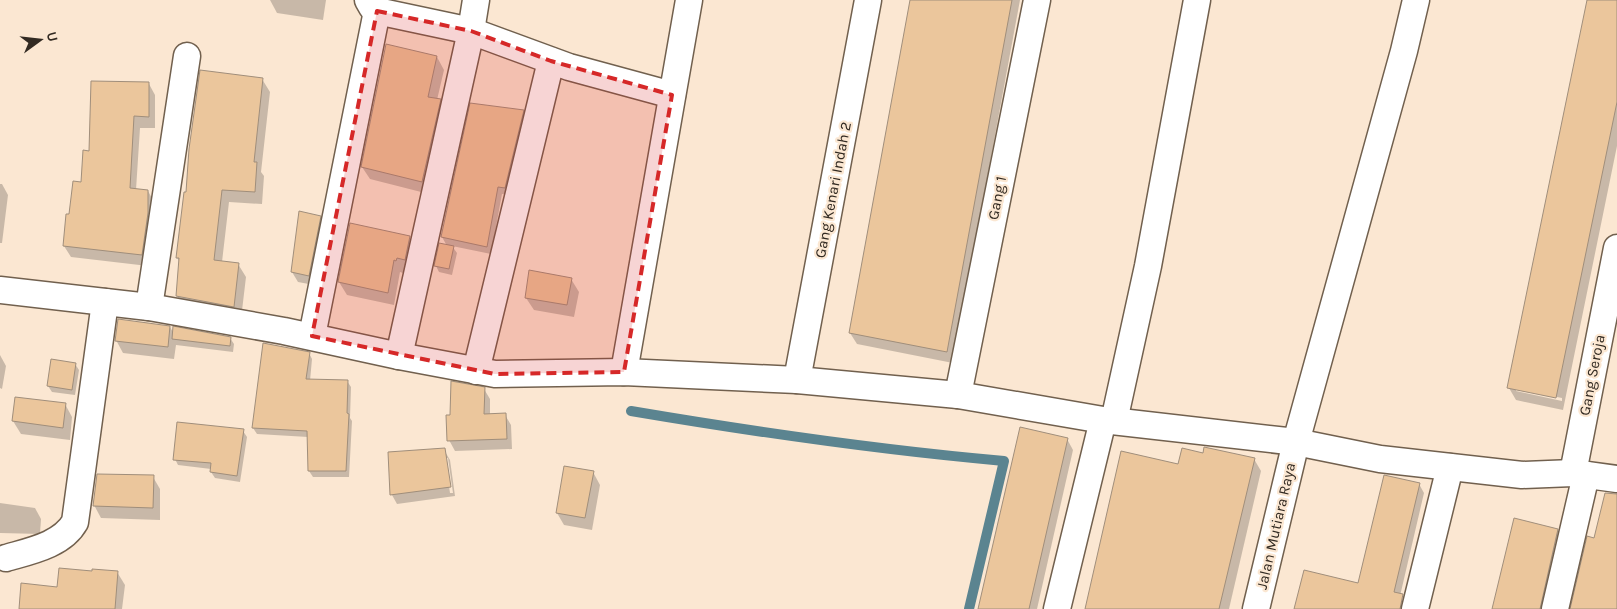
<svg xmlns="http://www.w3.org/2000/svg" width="1617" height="609" font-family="Karla,sans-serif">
<rect width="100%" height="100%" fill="#fbe7d2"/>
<g fill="#0003" fill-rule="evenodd">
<polygon points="270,0 326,0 323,20 277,13"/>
<polygon points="912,0 1020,0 953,363 857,344 850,333"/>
<path d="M1588,0H1617V146L1563,410L1516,400L1509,388ZM1516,389L1562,398V401L1516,391Z"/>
<polygon points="437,57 444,70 437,100 440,100 447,112 429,194 370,179 362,167"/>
<polygon points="262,79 270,92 261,172 264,176 262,204 229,202 222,262 238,264 246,277 241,319 184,309 177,296 180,262 177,258 187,193"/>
<polygon points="149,84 155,95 155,128 140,128 136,190 148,191 154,202 148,266 71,257 64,246 71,216 83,183 91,152"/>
<polygon points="523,112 527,119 509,195 502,194 491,254 452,246 457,253 452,275 439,272 436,266 447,246 442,237"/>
<polygon points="0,184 2,184 8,195 2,243 0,243"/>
<polygon points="320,217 326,227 314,285 298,282 292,272"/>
<polygon points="409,237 417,250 412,272 404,270 403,273 400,272 394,305 347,295 339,282"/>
<polygon points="571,279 579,292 574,317 534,310 526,298"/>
<polygon points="170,327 174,334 230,338 234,344 233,352 176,345 174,359 123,353 116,340"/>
<polygon points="309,353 312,359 310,381 347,381 351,387 350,418 352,421 349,477 313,477 309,471 308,437 257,434 253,428"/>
<polygon points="0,355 6,366 2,389 0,388"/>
<polygon points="52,361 75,364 79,370 75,395 52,392 48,386"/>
<polygon points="484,389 490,399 490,415 505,415 511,425 512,449 455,451 449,440 451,417"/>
<polygon points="65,404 72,417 70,440 21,434 13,421"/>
<polygon points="243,431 247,437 240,482 215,478 211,472 211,469 178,465 175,459"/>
<polygon points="1067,439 1073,450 1037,609 979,609"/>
<path d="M444,450L450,460L455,496L397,504L392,495ZM445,458H448L453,493H450Z"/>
<polygon points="1204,455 1254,459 1261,471 1229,609 1086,609 1179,466"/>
<polygon points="593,472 600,485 592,530 564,525 557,513"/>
<polygon points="153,477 160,489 160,520 101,518 94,505"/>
<polygon points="1419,484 1424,493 1397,609 1296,609 1358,585"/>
<polygon points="0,503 35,508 41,519 40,534 0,533"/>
<polygon points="1557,530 1564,541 1548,609 1494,609"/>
<polygon points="117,572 125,585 122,609 20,609 58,589"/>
</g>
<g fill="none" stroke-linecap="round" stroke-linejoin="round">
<path stroke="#5b8490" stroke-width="10" d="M631,411C755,432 879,450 1004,461L969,609"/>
</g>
<g fill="#ebc69c" stroke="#a08e7b">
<polygon points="910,0 1012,0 947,352 849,333"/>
<polygon points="1587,0 1617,0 1617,102 1556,398 1507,388"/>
<polygon points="386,44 437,56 428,97 441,99 422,182 361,167"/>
<polygon points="200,70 263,78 254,162 257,162 255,192 222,190 214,260 239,263 234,307 176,296 179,258 176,258 184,192 186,192 189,149"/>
<polygon points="91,81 149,82 149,117 134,116 130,188 148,190 148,213 142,255 63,246 66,214 69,214 73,181 81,182 83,150 89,151"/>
<polygon points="470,103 524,110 505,188 498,187 487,247 441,237"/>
<polygon points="299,211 321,216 309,276 291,272"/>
<polygon points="350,223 410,236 405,260 397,258 396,261 394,260 388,293 338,282"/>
<polygon points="439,243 454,246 449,269 434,266"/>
<polygon points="529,270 572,278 567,305 525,298"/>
<polygon points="118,319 170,326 168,347 115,341"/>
<polygon points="173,326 231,337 230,346 172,339"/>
<polygon points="263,343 310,352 306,379 348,380 347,413 349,414 346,471 308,471 307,431 252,428"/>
<polygon points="51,359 76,363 72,390 47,386"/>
<polygon points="451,381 485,387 484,414 506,413 507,439 447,441 446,415 450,415"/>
<polygon points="15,397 66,403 63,428 12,421"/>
<polygon points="177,422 244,429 237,476 210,472 211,463 173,460"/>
<polygon points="1020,427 1068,438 1029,609 978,609"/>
<polygon points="1204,447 1255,458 1219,609 1085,609 1121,451 1178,464 1182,448 1203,453"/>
<polygon points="445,448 451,487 390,495 388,452"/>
<polygon points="564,466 594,471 585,518 556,513"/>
<polygon points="97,474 154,475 153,508 93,506"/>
<polygon points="1384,475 1420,483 1394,592 1403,594 1400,609 1294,609 1304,570 1358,583"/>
<polygon points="1605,493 1617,494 1617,609 1570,609 1587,536 1594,538"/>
<polygon points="1514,518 1558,529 1540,609 1492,609"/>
<polygon points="59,568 92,571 92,569 118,571 115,609 19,609 21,583 57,587"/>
</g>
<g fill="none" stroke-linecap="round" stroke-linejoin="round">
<defs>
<g id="minor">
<polyline points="368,0 372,7 377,11 471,31 569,67 672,95"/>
<polyline points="0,290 149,307 284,331 399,356 495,374 624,372 797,380 958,395 1103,420 1296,442 1380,459 1522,475 1573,473 1617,479"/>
<polyline points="149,307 187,56"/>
<polyline points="312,336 377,11"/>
<polyline points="399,356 471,31 476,0"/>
<polyline points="476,371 551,61"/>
<polyline points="624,372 689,0"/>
<polyline points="797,380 868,0"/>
<polyline points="958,395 1037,0"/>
<polyline points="1114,421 1148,266 1197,0"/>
<polyline points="1573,473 1617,248"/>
<path d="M6,558C30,551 62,545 75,522L105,302"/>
<polyline points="1057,609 1103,420"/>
<polyline points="1256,609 1296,442 1404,51 1416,0"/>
<polyline points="1415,609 1450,467"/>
<polyline points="1555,609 1586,475"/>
</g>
</defs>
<use href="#minor" stroke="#71604e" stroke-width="29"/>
<use href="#minor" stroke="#fff" stroke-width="26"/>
</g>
<path fill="#d62828" fill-opacity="0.2" stroke="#d62828" stroke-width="4" stroke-dasharray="10 6" stroke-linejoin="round" d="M377,11L471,31L551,61L672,95L624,372L495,374L312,336Z"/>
<g text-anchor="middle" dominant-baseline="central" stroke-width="4.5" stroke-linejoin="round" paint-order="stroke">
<g font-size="15" fill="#322a22" stroke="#fbe7d2">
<text transform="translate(833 190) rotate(-79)">Gang Kenari Indah 2</text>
<text transform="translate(997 198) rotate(-79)">Gang 1</text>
<text transform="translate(1592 375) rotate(-79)">Gang Seroja</text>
<text transform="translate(1276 526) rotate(-77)">Jalan Mutiara Raya</text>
</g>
</g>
<g transform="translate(40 40) rotate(75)" stroke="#fbe7d2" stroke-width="4" paint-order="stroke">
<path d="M0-4L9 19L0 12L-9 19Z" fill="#322a22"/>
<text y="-8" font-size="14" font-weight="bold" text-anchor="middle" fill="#322a22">U</text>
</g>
</svg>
